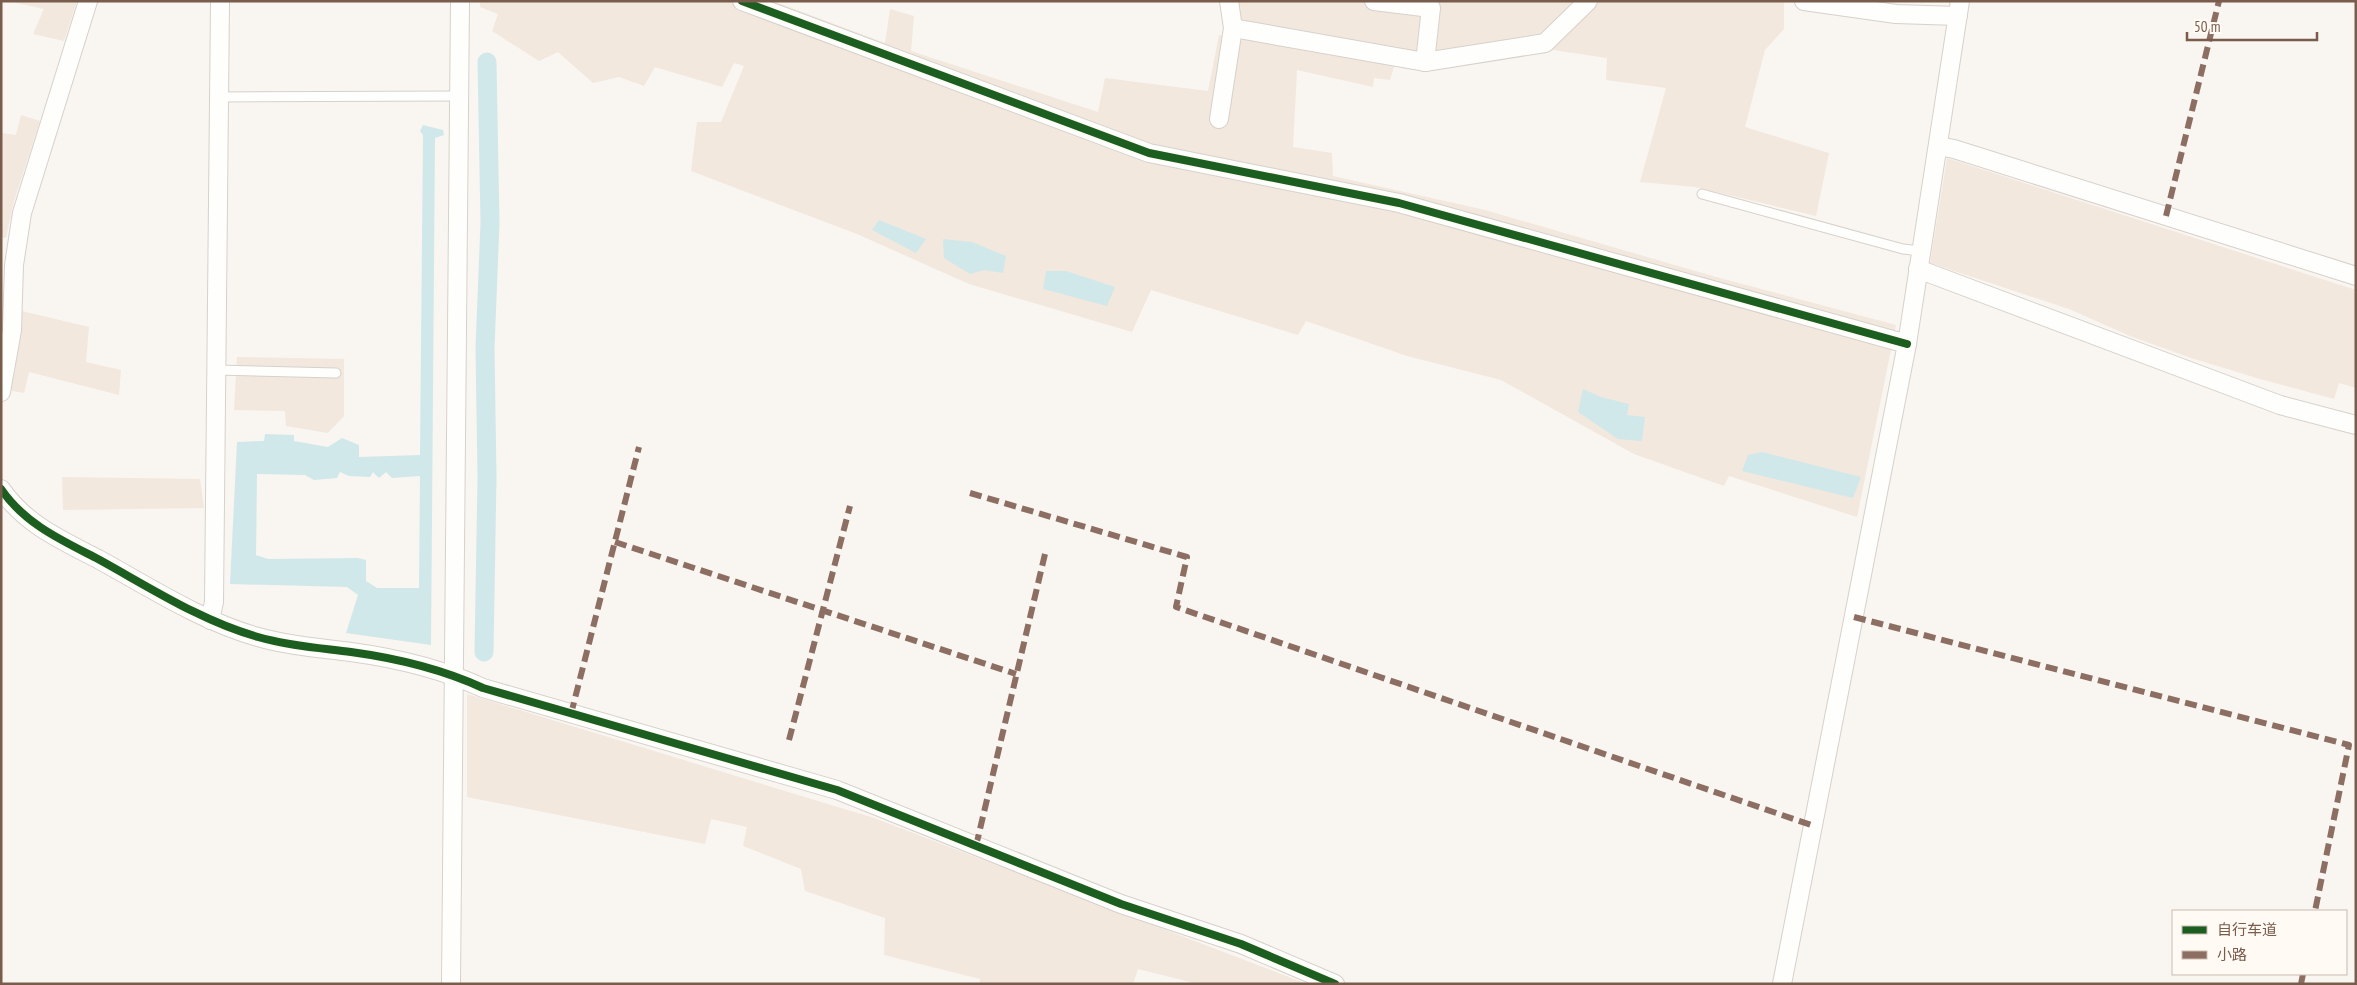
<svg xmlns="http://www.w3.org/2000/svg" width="2357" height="985" font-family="'PT Sans Narrow','Noto Sans SC',sans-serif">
<rect width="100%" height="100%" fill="#f9f5f0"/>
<g fill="#f2e8de">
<polygon points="8,1 77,1 64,41 33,34 44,9"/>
<polygon points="480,1 773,1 885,43 890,9 914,16 911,51 1098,112 1105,78 1208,91 1219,35 1226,37 1223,1 1784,1 1784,29 1765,50 1745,127 1829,153 1816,216 1695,187 1640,182 1666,88 1606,80 1607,58 1546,49 1395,63 1390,80 1374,78 1373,87 1297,70 1293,147 1332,153 1333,176 1485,210 1716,277 1896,325 1857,517 1729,476 1724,486 1634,454 1501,380 1407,356 1306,321 1298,335 1151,290 1132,332 969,284 857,234 691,171 697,122 721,122 744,66 734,63 722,87 655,67 644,86 619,77 593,83 558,52 539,61 492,31 498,14 480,7"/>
<polygon points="21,115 40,121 14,201 6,238 1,237 1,133 16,135"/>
<polygon points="1947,158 2356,290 2356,388 2339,383 2334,399 2260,379 2188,357 2130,336 2069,309 1930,263"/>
<polygon points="1,306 89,327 86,362 121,370 119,395 29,372 24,393 1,389"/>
<polygon points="237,357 344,359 344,416 328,433 286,426 285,411 234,410"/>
<polygon points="62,477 200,479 204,508 63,510"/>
<polygon points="467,694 874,818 1307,984 1198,984 1138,969 1133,984 980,984 980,979 884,955 885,918 805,891 801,869 743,846 747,827 711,819 705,844 467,797"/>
</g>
<g fill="#d0e8ea" fill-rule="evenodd">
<path d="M423,125L443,130L444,135L435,138L431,645L346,633L358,595L347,587L230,584L237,442L264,441L265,434L294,435V441L328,447L342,438L359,445V457L420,455L423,135L420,131ZM340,472L349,476L370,477L373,472L379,478L386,472L392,478L420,476L419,588H377L366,581V560L358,558L268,559L256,555L257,474L305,475L314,480L337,478Z"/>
<polygon points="879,220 926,239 916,253 872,230"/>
<polygon points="943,239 972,242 1006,256 1003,273 984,270 970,274 944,258"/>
<polygon points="1046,271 1066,271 1115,287 1107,306 1043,289"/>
<polygon points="1583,389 1601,397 1629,404 1627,415 1645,417 1642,441 1618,439 1578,412"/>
<polygon points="1762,452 1861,477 1853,498 1742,471 1748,455"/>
</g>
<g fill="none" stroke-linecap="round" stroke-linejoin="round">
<polyline stroke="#d0e8ea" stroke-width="19" points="484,652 487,477 485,348 490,223 487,62"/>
<defs>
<g id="service">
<polyline points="219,97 459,96"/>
<polyline points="1702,194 1903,249 1921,251"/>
<polyline points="217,370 336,373"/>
</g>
<g id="minor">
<polyline points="742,1 1149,153 1399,203 1907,344"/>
<polyline points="1374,1 1431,8 1425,62"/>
<polyline points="1804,1 1896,14 1958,16"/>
<polyline points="1233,28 1425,62 1545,43 1588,1"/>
<polyline points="1219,119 1233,28 1229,1"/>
<polyline points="1938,146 1954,149 2356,276"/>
<polyline points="1918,269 2280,405 2356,425"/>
<polyline points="1,392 12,330 14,265 22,213 88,1"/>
<path d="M1,489C25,524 61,540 98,559C149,587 201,621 258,637C289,646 320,648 351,652C395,658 444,670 483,688L837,790L1121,904L1241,944L1335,984"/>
<polyline points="210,620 214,602 220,1"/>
<polyline points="451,984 460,1"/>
<polyline points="1782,984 1907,344 1960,1"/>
</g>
</defs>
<use href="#service" stroke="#d7d1cb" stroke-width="11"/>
<use href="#minor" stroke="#d7d1cb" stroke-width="20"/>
<use href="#service" stroke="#fefefd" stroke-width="9"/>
<use href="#minor" stroke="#fefefd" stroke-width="18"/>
<g stroke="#8d6e63" stroke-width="6" stroke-dasharray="12 6" stroke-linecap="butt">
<polyline points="2166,216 2219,1"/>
<polyline points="970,493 1187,557 1176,607 1814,826"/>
<polyline points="615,542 1016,674"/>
<polyline points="1854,617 2349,745 2315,911"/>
<polyline points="571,714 639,447"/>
<polyline points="789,740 850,506"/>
<polyline points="976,846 1045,554"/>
<polyline points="2301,984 2303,974"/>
</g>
<defs>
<g id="cycleway">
<polyline points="742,1 1149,153 1399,203 1907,344"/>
<path d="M1,489C25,524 61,540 98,559C149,587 201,621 258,637C289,646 320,648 351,652C395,658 444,670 483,688L837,790L1121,904L1241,944L1335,984"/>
</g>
</defs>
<use href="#cycleway" stroke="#fffaf3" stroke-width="11"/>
<use href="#cycleway" stroke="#1b5e20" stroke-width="8"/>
</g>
<rect width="2357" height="985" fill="none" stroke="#7a5c4d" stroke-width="5"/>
<rect x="2172" y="910" width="175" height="65" fill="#fffaf3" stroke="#cabbb1"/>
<rect x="2182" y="926" width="25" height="8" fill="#1b5e20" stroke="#cabbb1"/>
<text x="2217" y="935" font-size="15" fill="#7a5c4d">自行车道</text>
<rect x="2182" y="951" width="25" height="8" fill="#8d6e63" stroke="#cabbb1"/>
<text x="2217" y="960" font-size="15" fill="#7a5c4d">小路</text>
<path d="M2187 32v8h130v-8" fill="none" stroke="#7a5c4d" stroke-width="2.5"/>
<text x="2194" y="32" font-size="15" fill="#7a5c4d" stroke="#fffaf3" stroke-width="4" paint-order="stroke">50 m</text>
</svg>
